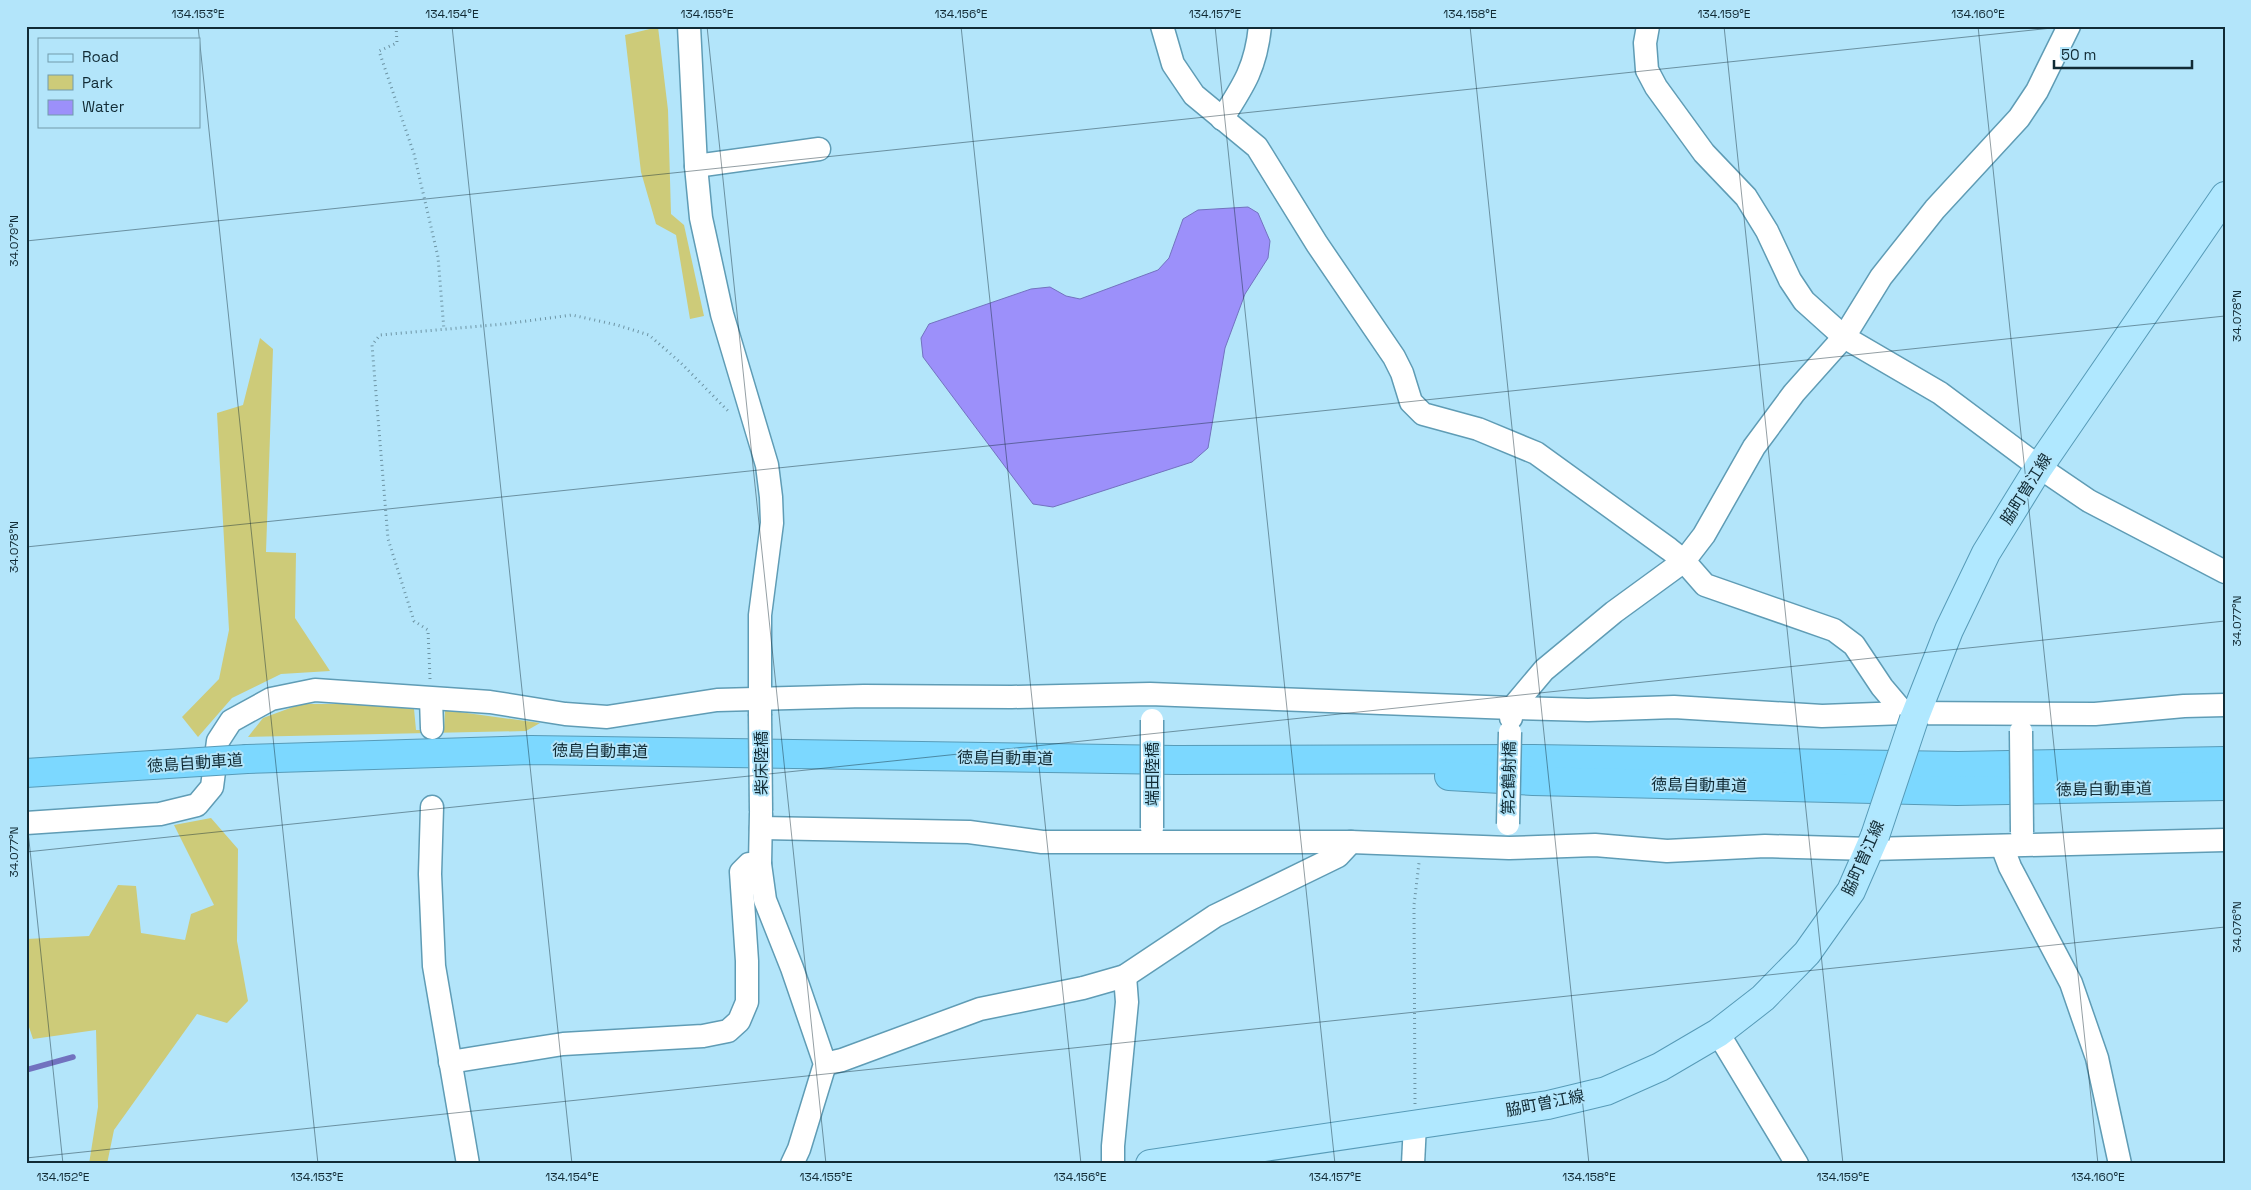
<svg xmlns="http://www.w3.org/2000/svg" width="2251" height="1190" font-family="'Space Grotesk','Noto Sans JP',sans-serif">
<rect width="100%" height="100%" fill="#b3e5fa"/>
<g fill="#cdcb79">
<polygon points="658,27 668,110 671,214 684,225 704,316 690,319 676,235 656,224 641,172 625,35"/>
<polygon points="260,338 273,349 266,552 296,553 295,618 330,671 281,674 232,698 198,737 182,717 219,679 229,630 217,413 243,405"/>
<polygon points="301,704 368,704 414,709 416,730 444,730 445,710 540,723 526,731 248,737 263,718"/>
<polygon points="211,818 238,849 237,941 248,1001 227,1023 197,1014 114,1130 107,1164 89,1164 98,1107 96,1030 33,1039 26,1018 26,939 89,936 118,885 136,886 141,933 185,940 191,914 214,905 174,825"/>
</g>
<polygon fill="#9c90fa" stroke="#7272bf" points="1248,207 1258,213 1270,241 1268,258 1245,294 1225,348 1208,448 1192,462 1053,507 1033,504 923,357 921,338 929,324 1031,289 1050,287 1066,296 1080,299 1158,270 1169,258 1183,219 1198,210"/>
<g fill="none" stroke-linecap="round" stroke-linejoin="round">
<polyline stroke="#7272bf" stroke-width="5.5" points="26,1070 73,1057"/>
<defs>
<g id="minor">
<polyline points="689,26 696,166 701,218 722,314 767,465 771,497 772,523 760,615 760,713"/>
<polyline points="1162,26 1173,64 1194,95 1257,147 1317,244 1394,357 1402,373 1411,402 1423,414 1478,429 1536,453 1669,549 1684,561 1705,585 1834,630 1854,645 1882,687 1904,713"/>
<polyline points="1648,26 1645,43 1647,70 1656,87 1704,153 1746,197 1767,231 1790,280 1804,301 1844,337 1940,393 2039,467 2089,501 2225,572"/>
<path d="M1222,119C1244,85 1256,67 1260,26"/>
<polyline points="696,166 819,149"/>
<polyline points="431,699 432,728"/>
<polyline points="1511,718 1512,708 1544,670 1614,612 1684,561 1704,535 1754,447 1794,393 1844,337 1881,277 1935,209 2019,118 2037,91 2069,26"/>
<polyline points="432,807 430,874 434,966 468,1164"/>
<polyline points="761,814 760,864 765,900 792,968 825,1064 799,1149 792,1164"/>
<polyline points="26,823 160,814 197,805 212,787 218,741 231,721 271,699 315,690 490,702 565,714 607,717 717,700 864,696 1012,697 1150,694 1512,708 1588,710 1674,707 1822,716 1904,713 2095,714 2184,706 2225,705"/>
<polyline points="761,828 969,832 1042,842 1351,842 1509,848 1595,845 1667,851 1765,846 1870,849 2225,840"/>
<polyline points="2002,846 2010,867 2071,983 2097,1058 2120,1164"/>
<polyline points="1718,1033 1797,1164"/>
<polyline points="450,1062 563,1044 703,1036 728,1031 739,1021 747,1002 747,961 741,872 749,864 760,864"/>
<polyline points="825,1064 842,1060 980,1009 1083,988 1125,976 1215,916 1338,856 1351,842"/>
<polyline points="1113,1164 1113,1146 1127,1002 1125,976"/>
<polyline points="1413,1164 1415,1124"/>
</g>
<g id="major">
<polyline points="1914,719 1949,630 1986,553 2039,467 2225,196"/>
<polyline points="1150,1164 1548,1105 1606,1091 1660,1067 1718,1033 1763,998 1807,953 1851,891 1875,836"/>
</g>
<g id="highway">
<polyline points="247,759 531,750 1175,760 1534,759 1958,766 2225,761"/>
<polyline points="1449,776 1533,781 1957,791 2225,786"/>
</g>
</defs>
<use href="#minor" stroke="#5f9cb5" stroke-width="25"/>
<use href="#major" stroke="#579bb8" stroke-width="30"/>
<use href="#highway" stroke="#579bb8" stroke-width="30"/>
<g stroke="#6d94a4" stroke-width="3" stroke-dasharray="1 4" stroke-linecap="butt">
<polyline points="396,26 397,43 379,51 414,154 438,257 444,330"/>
<polyline points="430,679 428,630 414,621 388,539 372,345 380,335 504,324 572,315 617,325 649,335 681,363 730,413"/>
<polyline points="1415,1104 1414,905 1419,863"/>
</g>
<use href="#minor" stroke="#fff" stroke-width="22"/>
<use href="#major" stroke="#b0e8ff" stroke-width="28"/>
<use href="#highway" stroke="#7cd8ff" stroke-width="28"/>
<defs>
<g id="minor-bridge">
<polyline points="760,714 761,811"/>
<polyline points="1152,720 1152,828"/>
<polyline points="2021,731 2022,832"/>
<polyline points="1508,824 1510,732"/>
</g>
<polyline id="major-bridge" points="1875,836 1914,719"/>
<polyline id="highway-bridge" points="26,773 247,759"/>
</defs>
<use href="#minor-bridge" stroke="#5f9cb5" stroke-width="25" stroke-linecap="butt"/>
<use href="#major-bridge" stroke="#579bb8" stroke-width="30" stroke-linecap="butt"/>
<use href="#highway-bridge" stroke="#579bb8" stroke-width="30" stroke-linecap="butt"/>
<use href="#minor-bridge" stroke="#fff" stroke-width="22"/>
<use href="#major-bridge" stroke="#b0e8ff" stroke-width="28"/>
<use href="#highway-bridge" stroke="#7cd8ff" stroke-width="28"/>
</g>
<path fill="none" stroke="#112b35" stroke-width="1" stroke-opacity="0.45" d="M198,26L318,1164M452,26L572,1164M707,26L826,1164M961,26L1081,1164M1215,26L1335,1164M1470,26L1589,1164M1724,26L1843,1164M1978,26L2098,1164M26,241L2071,26M26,547L2225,316M26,812L63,1164M26,852L2225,621M26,1158L2225,927"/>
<g text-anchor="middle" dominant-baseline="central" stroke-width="4" stroke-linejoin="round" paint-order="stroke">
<g font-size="16" fill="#112b35" stroke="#b3e5fa">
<text transform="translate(2026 489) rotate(-58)">脇町曽江線</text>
<text transform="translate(600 751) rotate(1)">徳島自動車道</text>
<text transform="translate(1005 758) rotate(1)">徳島自動車道</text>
<text transform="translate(195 763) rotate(-4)">徳島自動車道</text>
<text transform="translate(761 763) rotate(-90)">柴床陸橋</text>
<text transform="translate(1152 774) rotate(-90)">端田陸橋</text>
<text transform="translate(1509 778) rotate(-89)">第2鶴射橋</text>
<text transform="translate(1699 785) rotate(1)">徳島自動車道</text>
<text transform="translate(2104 789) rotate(-1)">徳島自動車道</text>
<text transform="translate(1863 858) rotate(-66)">脇町曽江線</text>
<text transform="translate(1545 1103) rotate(-11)">脇町曽江線</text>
</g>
</g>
<rect width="2251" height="1190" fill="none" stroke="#b3e5fa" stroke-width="55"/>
<rect x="38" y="38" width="162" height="90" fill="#b3e5fa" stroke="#729bab"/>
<rect x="48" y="54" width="25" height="8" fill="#b0e8ff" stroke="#729bab"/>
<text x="82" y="62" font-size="15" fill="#112b35">Road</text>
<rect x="48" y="75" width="25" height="15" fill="#cdcb79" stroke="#729bab"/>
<text x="82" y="88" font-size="15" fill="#112b35">Park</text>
<rect x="48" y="100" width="25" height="15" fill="#9c90fa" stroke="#729bab"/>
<text x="82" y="112" font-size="15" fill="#112b35">Water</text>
<path d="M2054 60v8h138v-8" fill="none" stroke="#112b35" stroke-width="2.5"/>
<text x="2061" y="60" font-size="15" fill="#112b35" stroke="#b3e5fa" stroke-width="4" paint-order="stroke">50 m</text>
<rect x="28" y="28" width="2196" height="1134" fill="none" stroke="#112b35" stroke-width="2"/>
<g font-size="12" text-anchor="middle" fill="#112b35">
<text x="198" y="18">134.153°E</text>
<text x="452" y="18">134.154°E</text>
<text x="707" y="18">134.155°E</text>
<text x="961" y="18">134.156°E</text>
<text x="1215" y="18">134.157°E</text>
<text x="1470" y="18">134.158°E</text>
<text x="1724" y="18">134.159°E</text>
<text x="1978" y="18">134.160°E</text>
<text transform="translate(14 241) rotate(-90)" y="4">34.079°N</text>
<text transform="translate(2237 316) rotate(-90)" y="4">34.078°N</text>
<text transform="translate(14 547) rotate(-90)" y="4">34.078°N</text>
<text transform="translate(2237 621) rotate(-90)" y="4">34.077°N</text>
<text transform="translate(14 852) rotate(-90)" y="4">34.077°N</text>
<text transform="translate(2237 927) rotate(-90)" y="4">34.076°N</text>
<text x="63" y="1181">134.152°E</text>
<text x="317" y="1181">134.153°E</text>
<text x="572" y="1181">134.154°E</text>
<text x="826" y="1181">134.155°E</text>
<text x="1080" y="1181">134.156°E</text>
<text x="1335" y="1181">134.157°E</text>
<text x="1589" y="1181">134.158°E</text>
<text x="1843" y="1181">134.159°E</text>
<text x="2098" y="1181">134.160°E</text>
</g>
</svg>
